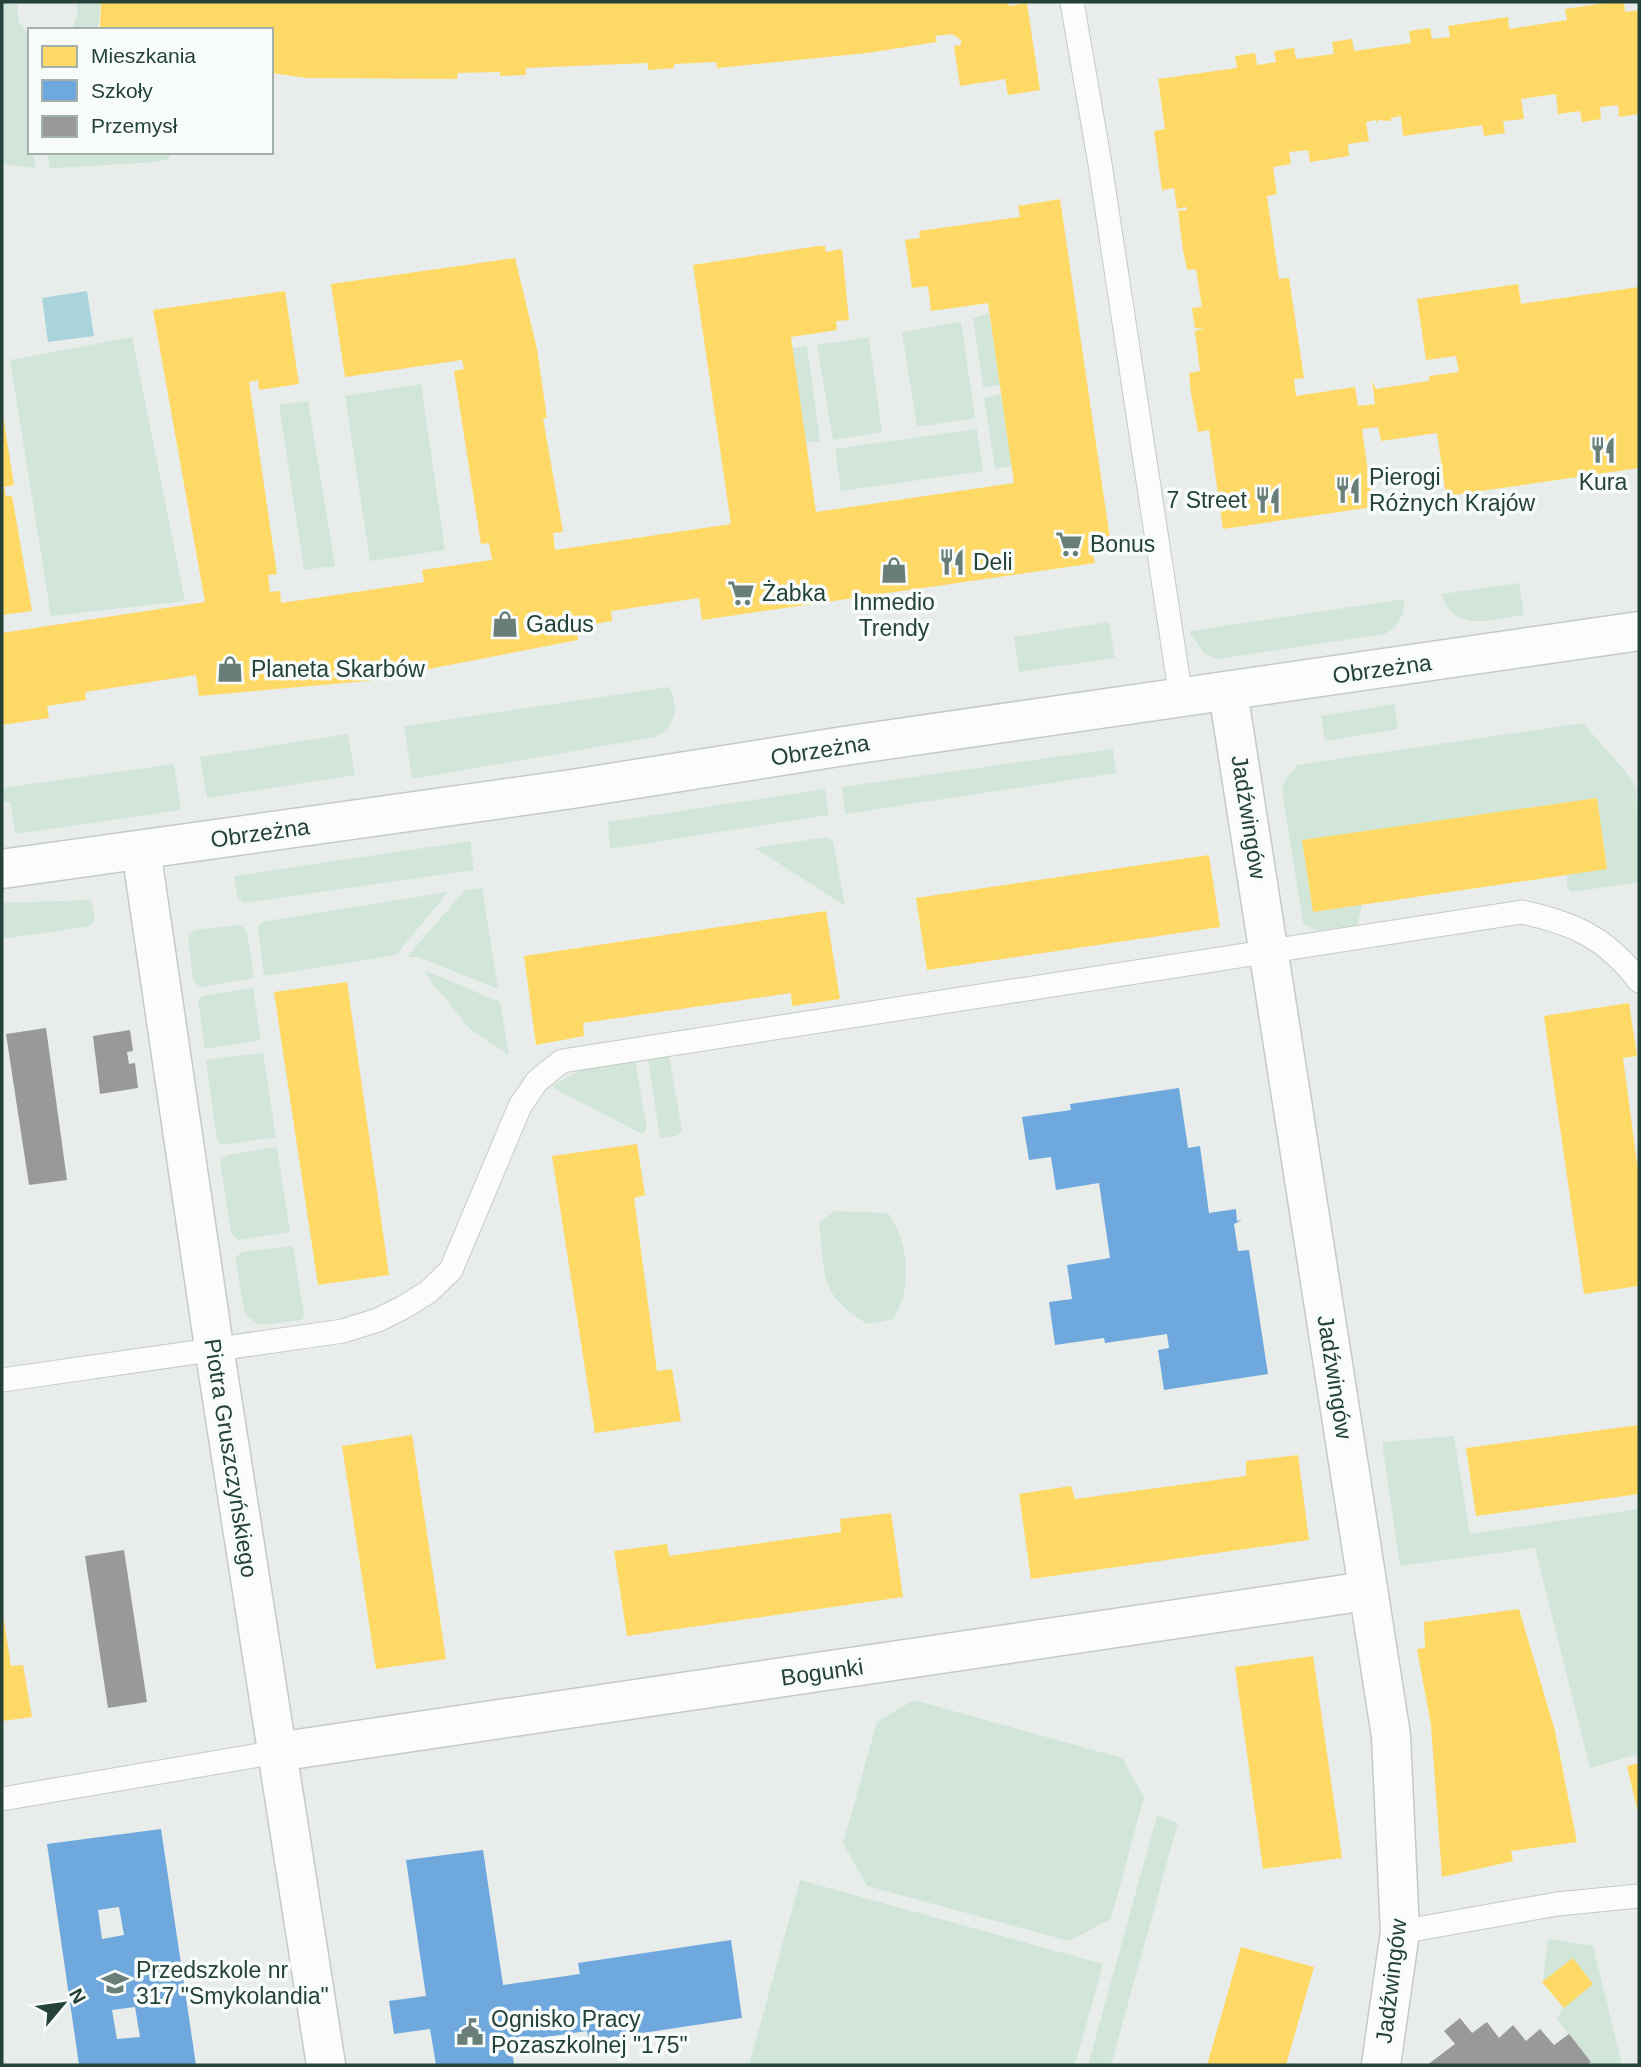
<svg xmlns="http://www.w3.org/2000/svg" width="1641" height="2067" font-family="Arial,sans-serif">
<rect width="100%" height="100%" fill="#e8edeb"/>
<g fill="#d1e6d8">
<polygon points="2,2 18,2 18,22 30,36 30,152 33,152 36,168 2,164"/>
<polygon points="76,2 100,2 98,30 72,30 78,12"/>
<polygon points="47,152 171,152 168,159 157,162 58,168 50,168"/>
<polygon points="989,314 1000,385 983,387 973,318"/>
<polygon points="961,322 975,418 917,427 902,332"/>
<polygon points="132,337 185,601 51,616 10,360"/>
<polygon points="869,337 882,432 833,440 817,345"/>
<polygon points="807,346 820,441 805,443 792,348"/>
<polygon points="421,384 445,550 370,561 345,396"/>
<polygon points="1001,394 1012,466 995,469 984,398"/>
<polygon points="308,401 335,566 304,570 279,405"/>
<polygon points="977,429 983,471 841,491 835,449"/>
<path d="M1519,583L1524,615C1491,619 1455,634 1441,594Z"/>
<path d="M1404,599C1404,616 1399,627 1384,634L1218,659L1204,653L1189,631Z"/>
<polygon points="1109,622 1115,658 1019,672 1014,637"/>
<path d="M669,687C680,708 676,726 655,737L412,779L404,726Z"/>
<polygon points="1394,704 1398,729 1325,741 1321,716"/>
<polygon points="1583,723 1631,778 1636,788 1639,882 1572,892 1567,888 1567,874 1607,869 1597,798 1303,840 1313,912 1362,905 1357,925 1316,931 1303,923 1282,790 1285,780 1297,765"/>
<polygon points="348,734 355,775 207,798 200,757"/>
<polygon points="1113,749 1116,773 845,814 842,787"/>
<polygon points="174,764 181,810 15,834 11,802 2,803 2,788"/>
<polygon points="825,789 829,815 610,849 608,822"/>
<polygon points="827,837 833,841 845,906 755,848"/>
<polygon points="470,841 474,870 243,903 237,896 234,876"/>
<polygon points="482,888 498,989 418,957 407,957 465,890"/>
<polygon points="448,892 396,955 264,976 258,928 261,922"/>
<polygon points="91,900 95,919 90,926 2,939 2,903"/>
<polygon points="241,925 247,931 254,978 201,987 193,981 188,937 195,930"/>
<polygon points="426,971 500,1002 509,1055 471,1030 429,979"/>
<polygon points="253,988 261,1040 205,1049 198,1000 202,996"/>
<polygon points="263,1053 276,1137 223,1145 217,1141 206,1060"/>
<polygon points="669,1055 682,1131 676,1136 660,1138 648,1059"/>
<polygon points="635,1060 647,1129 642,1134 555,1089 553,1085 582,1070"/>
<polygon points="277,1147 290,1232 238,1240 231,1233 220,1161 226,1155"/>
<path d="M835,1211L888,1213C909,1240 913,1289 893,1319L867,1324C817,1292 826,1277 819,1223Z"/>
<polygon points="293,1246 304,1315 302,1320 259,1325 245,1314 235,1258 242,1252"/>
<polygon points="1454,1436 1470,1534 1639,1509 1639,1754 1590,1768 1535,1548 1400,1566 1382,1442"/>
<polygon points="914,1700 1122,1758 1144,1797 1111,1919 1069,1941 867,1886 843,1843 877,1722"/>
<polygon points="1157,1816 1178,1823 1111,2065 1088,2065"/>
<polygon points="800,1880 1103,1964 1075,2065 749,2065"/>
<polygon points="1548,1939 1593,1946 1622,2065 1593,2065 1557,2019 1563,2008 1543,1982"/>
</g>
<polygon fill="#a9d4db" points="87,291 94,336 48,342 42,298"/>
<g fill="#ffd966">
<polygon points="101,2 1008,2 1009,6 1027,3 1040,90 1008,95 1005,79 960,86 954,46 961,45 961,40 952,34 935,36 937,42 867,53 717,68 716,62 674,64 674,68 648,70 648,63 526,68 526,75 500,76 500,72 458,73 457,79 307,78 271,73 271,30 100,30"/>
<polygon points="1613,2 1624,2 1625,12 1639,10 1639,114 1619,117 1618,105 1600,107 1601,119 1582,122 1580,111 1558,114 1556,94 1521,99 1524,119 1503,121 1505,133 1484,136 1482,125 1403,136 1401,116 1391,118 1391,121 1378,120 1376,123 1376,120 1366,122 1369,141 1348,144 1349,156 1310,162 1308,150 1289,152 1291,164 1273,167 1277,194 1267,196 1279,279 1289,278 1304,378 1294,379 1296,396 1355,387 1358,406 1375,404 1372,381 1376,389 1429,381 1429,376 1459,372 1456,356 1426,360 1417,299 1518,284 1521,304 1639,287 1639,468 1446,496 1437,433 1381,441 1378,427 1362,429 1373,507 1223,529 1209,430 1198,432 1191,393 1189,373 1200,371 1195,331 1204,329 1195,328 1192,308 1202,307 1196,269 1187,270 1183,250 1178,211 1187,210 1187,207 1177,209 1174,188 1162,190 1154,131 1165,129 1158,79 1237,68 1235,56 1255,53 1257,65 1276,62 1274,51 1294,48 1296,59 1334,54 1332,42 1352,39 1354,51 1411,43 1409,31 1430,28 1432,39 1450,37 1448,26 1508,17 1509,29 1567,20 1565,9"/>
<polygon points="1060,199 1112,552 1093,554 1095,563 702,620 699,598 611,611 612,621 589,625 588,615 575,617 578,640 367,681 199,696 196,675 85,692 86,700 47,706 49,718 2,725 2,633 205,602 153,310 285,291 299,384 259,390 258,380 249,382 277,574 268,575 269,584 270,592 280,591 281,603 424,582 422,570 492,560 489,543 481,544 454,371 464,369 462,360 345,377 331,284 515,258 537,349 547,418 543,418 563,532 553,533 555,550 731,524 693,265 818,246 825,246 826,252 842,249 849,320 836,321 837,330 791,337 816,512 1014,483 988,303 931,311 928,286 912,288 905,240 920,238 919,231 1020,217 1018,206"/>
<polygon points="3,415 14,485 4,487 6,496 12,496 32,611 2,615"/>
<polygon points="1597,798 1607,869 1313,912 1302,840"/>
<polygon points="1209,855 1220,927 927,970 916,898"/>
<polygon points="826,911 840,999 792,1006 791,993 583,1023 584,1036 536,1045 524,956"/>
<polygon points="347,982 389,1275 318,1285 274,992"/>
<polygon points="1629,1003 1637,1056 1623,1058 1639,1178 1639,1286 1584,1294 1544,1016"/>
<polygon points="637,1144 645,1195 634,1198 657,1371 672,1369 681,1421 595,1433 552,1156"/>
<polygon points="1639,1425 1639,1494 1476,1516 1466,1448"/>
<polygon points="412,1435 446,1659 376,1669 342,1446"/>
<polygon points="1298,1455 1309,1540 1031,1579 1019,1494 1071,1486 1075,1499 1246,1476 1246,1461"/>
<polygon points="891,1513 903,1597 627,1636 614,1551 667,1544 669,1556 841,1532 840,1519"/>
<polygon points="1519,1609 1555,1731 1577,1842 1511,1851 1513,1861 1442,1877 1431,1725 1417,1649 1425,1648 1424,1622"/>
<polygon points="3,1614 11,1666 23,1665 32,1717 2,1721"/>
<polygon points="1313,1656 1342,1858 1263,1869 1235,1667"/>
<polygon points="1639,1763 1639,1812 1638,1813 1627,1766"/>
<polygon points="1241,1947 1314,1967 1286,2065 1207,2065"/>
<polygon points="1573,1958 1593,1984 1564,2008 1542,1982"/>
</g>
<g fill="#6fa8dc" fill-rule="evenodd">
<polygon points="1179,1088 1188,1148 1200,1146 1209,1213 1236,1209 1237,1221 1242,1220 1234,1224 1238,1251 1249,1250 1268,1374 1164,1390 1158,1350 1169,1348 1167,1334 1105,1343 1104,1338 1055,1345 1049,1302 1072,1299 1067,1265 1110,1258 1099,1183 1056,1190 1051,1157 1029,1160 1022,1117 1071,1110 1070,1104"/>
<path d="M161,1829L196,2065H79L47,1844ZM119,1907L124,1935L102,1939L98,1910ZM135,2007L140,2037L117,2039L112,2010Z"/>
<polygon points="483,1850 503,1985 580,1974 578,1963 731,1940 742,2018 589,2041 587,2031 511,2042 514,2065 436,2065 430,2029 394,2034 389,2001 426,1996 406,1860"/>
</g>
<g fill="#999">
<polygon points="46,1028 67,1180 29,1185 6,1034"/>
<polygon points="130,1030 133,1051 127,1052 129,1064 135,1063 138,1088 100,1094 93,1036"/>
<polygon points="124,1550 147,1702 108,1708 85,1556"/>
<polygon points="1460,2018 1472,2033 1487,2022 1499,2038 1513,2025 1526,2041 1540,2029 1554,2045 1569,2034 1591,2062 1587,2065 1427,2065 1455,2044 1444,2031"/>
</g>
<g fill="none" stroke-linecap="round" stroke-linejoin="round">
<defs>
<g id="lane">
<polyline points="1072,2 1100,164 1181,698"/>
<path d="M2,1380L343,1331L378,1320L404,1307L428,1292L451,1270L520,1106L537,1081L562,1061L1522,912C1573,923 1607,938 1639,981"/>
<polyline points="2,1799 277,1752"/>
<polyline points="1400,1932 1557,1904 1639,1896"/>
</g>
<g id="street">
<polyline points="1228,692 1391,1736 1400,1932 1381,2065"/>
<polyline points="141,850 214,1347 326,2065"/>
<polyline points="277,1752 1366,1591"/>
</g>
<polyline id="secondary" points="2,869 572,789 844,746 1639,631"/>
</defs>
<use href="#lane" stroke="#c5cac8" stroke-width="25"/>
<use href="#street" stroke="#c5cac8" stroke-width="41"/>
<use href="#secondary" stroke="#c3cbc8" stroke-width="41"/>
<use href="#lane" stroke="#fcfcfc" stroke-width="23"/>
<use href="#street" stroke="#fcfcfc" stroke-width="38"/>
<use href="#secondary" stroke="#fcfcfc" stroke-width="38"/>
</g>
<defs>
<symbol id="restaurant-bare" viewBox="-9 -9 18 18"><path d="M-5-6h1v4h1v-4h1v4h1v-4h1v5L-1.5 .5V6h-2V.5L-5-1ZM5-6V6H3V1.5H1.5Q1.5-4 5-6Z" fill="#697e78" stroke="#f7fbf9" stroke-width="2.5" paint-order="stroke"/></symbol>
<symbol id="supermarket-bare" viewBox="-9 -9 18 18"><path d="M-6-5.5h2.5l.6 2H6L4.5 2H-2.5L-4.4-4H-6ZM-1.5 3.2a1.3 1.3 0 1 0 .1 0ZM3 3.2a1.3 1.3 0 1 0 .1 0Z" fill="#697e78" stroke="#f7fbf9" stroke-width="2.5" paint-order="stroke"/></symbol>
<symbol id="shop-bare" viewBox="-9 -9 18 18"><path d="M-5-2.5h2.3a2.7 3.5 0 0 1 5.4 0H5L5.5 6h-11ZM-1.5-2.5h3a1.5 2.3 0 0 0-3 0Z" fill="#697e78" stroke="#f7fbf9" stroke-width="2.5" paint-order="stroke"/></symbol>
<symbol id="school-bare" viewBox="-9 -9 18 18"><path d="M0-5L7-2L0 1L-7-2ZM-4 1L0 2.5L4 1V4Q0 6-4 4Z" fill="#697e78" stroke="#f7fbf9" stroke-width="2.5" paint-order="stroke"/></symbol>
<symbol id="civic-bare" viewBox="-9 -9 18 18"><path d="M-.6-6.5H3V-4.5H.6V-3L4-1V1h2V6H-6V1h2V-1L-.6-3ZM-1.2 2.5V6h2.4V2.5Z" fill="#697e78" stroke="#f7fbf9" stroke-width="2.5" paint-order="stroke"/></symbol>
</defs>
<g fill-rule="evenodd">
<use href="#restaurant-bare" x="1584" y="431" width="38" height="38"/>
<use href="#restaurant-bare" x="1329" y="471" width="38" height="38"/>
<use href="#restaurant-bare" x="1249" y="481" width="38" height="38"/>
<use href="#supermarket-bare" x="1050" y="525" width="38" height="38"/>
<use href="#restaurant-bare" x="933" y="543" width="38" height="38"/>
<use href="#shop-bare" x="875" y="551" width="38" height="38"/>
<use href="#supermarket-bare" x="722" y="574" width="38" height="38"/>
<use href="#shop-bare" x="486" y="605" width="38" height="38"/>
<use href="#shop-bare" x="211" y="650" width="38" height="38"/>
<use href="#school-bare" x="96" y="1964" width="38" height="38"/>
<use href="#civic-bare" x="451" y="2013" width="38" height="38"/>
</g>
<g text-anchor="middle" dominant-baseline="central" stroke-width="7" stroke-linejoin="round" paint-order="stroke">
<g font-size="23" fill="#24423a" stroke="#f7fbf9" text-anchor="start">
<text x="1369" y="477">Pierogi<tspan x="1369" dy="26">Różnych Krajów</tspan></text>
<text x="1603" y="482" text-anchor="middle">Kura</text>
<text x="1247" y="500" text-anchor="end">7 Street</text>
<text x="1090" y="544">Bonus</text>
<text x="973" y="562">Deli</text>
<text x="762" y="593">Żabka</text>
<text x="894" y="602" text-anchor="middle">Inmedio<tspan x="894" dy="26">Trendy</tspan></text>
<text x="526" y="624">Gadus</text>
<text x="251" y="669">Planeta Skarbów</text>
<text x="136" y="1970">Przedszkole nr<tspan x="136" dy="26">317 "Smykolandia"</tspan></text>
<text x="491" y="2019">Ognisko Pracy<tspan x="491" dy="26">Pozaszkolnej "175"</tspan></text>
</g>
<g font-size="23" fill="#24423a" stroke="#f7fbf9">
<text transform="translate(1382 669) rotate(-8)">Obrzeżna</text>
<text transform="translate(820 750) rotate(-9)">Obrzeżna</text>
<text transform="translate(1249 817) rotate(81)">Jadźwingów</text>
<text transform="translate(260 833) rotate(-8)">Obrzeżna</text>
<text transform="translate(1335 1377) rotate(81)">Jadźwingów</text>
<text transform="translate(231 1458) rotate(81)">Piotra Gruszczyńskiego</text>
<text transform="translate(822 1672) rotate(-8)">Bogunki</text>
<text transform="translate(1391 1981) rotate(-83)">Jadźwingów</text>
</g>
</g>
<rect width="1641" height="2067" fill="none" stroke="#24423a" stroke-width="7"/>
<rect x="28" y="28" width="245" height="126" fill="#f7fbf9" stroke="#a3b1ad" stroke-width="2"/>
<rect x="42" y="46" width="35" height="21" fill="#ffd966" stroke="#a3b1ad" stroke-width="2"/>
<text x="91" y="63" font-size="21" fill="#24423a">Mieszkania</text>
<rect x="42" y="80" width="35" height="21" fill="#6fa8dc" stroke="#a3b1ad" stroke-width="2"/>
<text x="91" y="98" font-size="21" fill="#24423a">Szkoły</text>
<rect x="42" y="116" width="35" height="21" fill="#999999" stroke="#a3b1ad" stroke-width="2"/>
<text x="91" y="133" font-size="21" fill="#24423a">Przemysł</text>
<g transform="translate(63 2004) rotate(61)" stroke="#f7fbf9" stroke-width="5" paint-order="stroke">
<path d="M0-5L12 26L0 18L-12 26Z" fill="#24423a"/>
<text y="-10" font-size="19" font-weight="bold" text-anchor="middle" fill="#24423a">N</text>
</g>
</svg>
